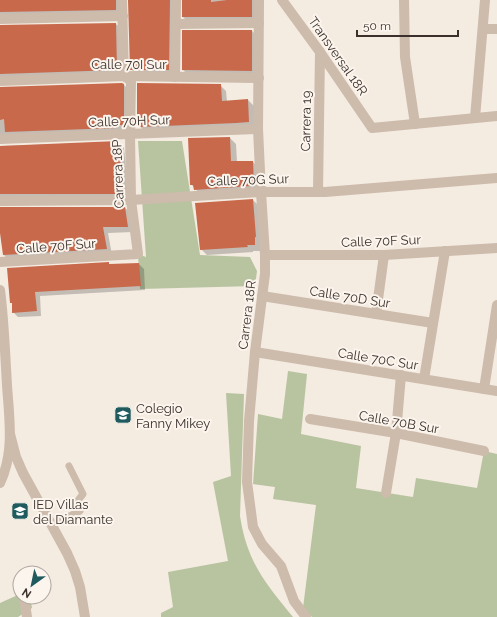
<svg xmlns="http://www.w3.org/2000/svg" width="497" height="617" font-family="Raleway,sans-serif">
<rect width="100%" height="100%" fill="#f4ebe1"/>
<g fill="#b8c4a0">
<polygon points="138,141 182,141 200,255 250,257 257,271 255,286 140,289 138,254 146,257"/>
<polygon points="288,371 307,374 301,434 361,446 356,488 413,497 416,478 477,488 484,451 497,454 497,617 312,617 303,608 316,505 273,499 275,487 253,484 258,414 282,419"/>
<path d="M226,393L244,394L240,516C247,561 264,582 293,617H161V613L173,607L168,572L228,561L213,482L231,476Z"/>
<polygon points="20,594 20,597 30,597 32,608 18,617 0,617 0,603"/>
</g>
<g fill="#0003">
<polygon points="0,0 126,0 121,15 0,21"/>
<polygon points="130,0 179,0 174,76 137,75 131,69"/>
<polygon points="183,0 260,0 258,22 189,23 183,17"/>
<polygon points="116,24 122,30 123,75 0,84 0,27"/>
<polygon points="252,31 258,37 258,77 189,76 183,70"/>
<polygon points="138,84 220,85 226,91 227,102 248,100 254,106 255,128 146,133 138,124"/>
<polygon points="124,85 130,91 129,130 0,142 0,88"/>
<polygon points="230,138 236,144 237,162 253,162 259,168 260,190 201,195 191,184"/>
<polygon points="118,142 124,148 129,199 0,198 0,146"/>
<polygon points="253,200 259,206 261,251 253,251 253,252 207,255 201,249"/>
<polygon points="125,208 131,213 133,232 108,233 112,255 10,261 4,255"/>
<polygon points="108,263 110,265 139,264 144,269 145,290 40,296 41,316 18,317 13,312 13,304 11,302 8,269"/>
</g>
<g fill="#c8694b">
<polygon points="0,0 116,0 116,10 0,12"/>
<polygon points="128,0 170,0 169,70 130,70"/>
<polygon points="182,0 211,0 211,2 227,0 252,0 252,17 182,17"/>
<polygon points="116,23 117,70 0,74 0,25"/>
<polygon points="182,30 252,30 252,71 182,70"/>
<polygon points="122,83 124,84 124,125 116,125 117,128 5,132 4,119 0,120 0,87"/>
<polygon points="137,83 221,84 222,101 248,99 249,122 236,123 139,127 139,124 137,124"/>
<polygon points="230,137 231,161 253,161 254,185 250,185 251,186 194,190 193,185 190,185 188,138"/>
<polygon points="118,141 124,194 0,194 0,146"/>
<polygon points="253,199 256,237 255,237 255,245 247,245 248,247 200,250 195,203"/>
<polygon points="0,207 125,207 128,227 103,227 107,249 3,255 0,233"/>
<polygon points="109,262 109,264 139,263 141,286 35,292 37,311 12,313 12,303 10,303 7,268"/>
</g>
<g fill="none" stroke-linecap="round" stroke-linejoin="round">
<polyline stroke="#cdbbac" stroke-width="7" points="51,525 80,511 76,503 83,494 69,466"/>
<g stroke="#cdbbac" stroke-width="10">
<polyline points="259,0 258,129 261,192 265,255 265,274 255,352 249,421 247,482 253,527 262,544 281,566 294,601 306,617"/>
<polyline points="282,0 320,52 372,128 497,116"/>
<polyline points="404,0 405,57 415,124"/>
<polyline points="0,19 123,16"/>
<polyline points="175,24 259,23"/>
<polyline points="483,29 497,29"/>
<polyline points="175,77 176,0"/>
<polyline points="0,81 124,76 259,78"/>
<polyline points="475,118 485,0"/>
<polyline points="0,139 258,129"/>
<polyline points="318,192 320,52"/>
<polyline points="0,201 131,200 261,192 325,192 497,178"/>
<polyline points="265,255 384,255 497,248"/>
<polyline points="0,262 138,254 131,200 130,134 131,81 124,76 122,0"/>
<path d="M0,290C4,321 5,353 7,385C9,417 15,452 0,483"/>
<polyline points="262,296 433,323"/>
<polyline points="376,314 384,255"/>
<polyline points="255,352 497,391"/>
<polyline points="424,379 445,251"/>
<polyline points="484,389 497,305"/>
<polyline points="310,419 396,433 484,451"/>
<polyline points="10,434 16,457 23,473 67,553 75,571 80,587 85,617"/>
<polyline points="386,493 396,433 401,375"/>
<polyline points="24,597 27,617"/>
</g>
</g>
<defs>
<symbol id="school-square" viewBox="-11 -11 22 22"><rect x="-9" y="-9" width="18" height="18" rx="4" fill="#1f5a5e" stroke="#fbf5ee"/><path d="M0-5L7-2L0 1L-7-2ZM-4 1L0 2.5L4 1V4Q0 6-4 4Z" fill="#fff"/></symbol>
</defs>
<g fill-rule="evenodd">
<use href="#school-square" x="113" y="405" width="20" height="20"/>
<use href="#school-square" x="10" y="501" width="20" height="20"/>
</g>
<g text-anchor="middle" dominant-baseline="central" stroke-width="4" stroke-linejoin="round" paint-order="stroke">
<g font-size="13" fill="#3b302b" stroke="#fbf5ee">
<text transform="translate(338 56) rotate(55)">Transversal 18R</text>
<text x="129" y="64">Calle 70I Sur</text>
<text transform="translate(129 121) rotate(-2)">Calle 70H Sur</text>
<text transform="translate(306 121) rotate(-89)">Carrera 19</text>
<text transform="translate(118 174) rotate(-92)">Carrera 18P</text>
<text transform="translate(248 180) rotate(-2)">Calle 70G Sur</text>
<text transform="translate(381 241) rotate(-2)">Calle 70F Sur</text>
<text transform="translate(56 246) rotate(-4)">Calle 70F Sur</text>
<text transform="translate(350 297) rotate(9)">Calle 70D Sur</text>
<text transform="translate(247 315) rotate(-83)">Carrera 18R</text>
<text transform="translate(378 359) rotate(9)">Calle 70C Sur</text>
<text transform="translate(399 422) rotate(10)">Calle 70B Sur</text>
</g>
<g font-size="13" fill="#3b302b" stroke="#fbf5ee" text-anchor="start">
<text x="136" y="408">Colegio<tspan x="136" dy="15">Fanny Mikey</tspan></text>
<text x="33" y="504">IED Villas<tspan x="33" dy="15">del Diamante</tspan></text>
</g>
</g>
<g transform="translate(32 585) rotate(213)"><circle r="19" fill="#fbf5ee" stroke="#aea6a0"/>
<path d="M0-3L7 15L0 10L-7 15Z" fill="#1f5a5e"/>
<text y="-6" font-size="11" font-weight="bold" text-anchor="middle" fill="#3b302b">N</text>
</g>
<path d="M357 30v6h101v-6" fill="none" stroke="#3b302b" stroke-width="2"/>
<text x="363" y="30" font-size="12" fill="#3b302b" stroke="#fbf5ee" stroke-width="3" paint-order="stroke">50 m</text>
</svg>
